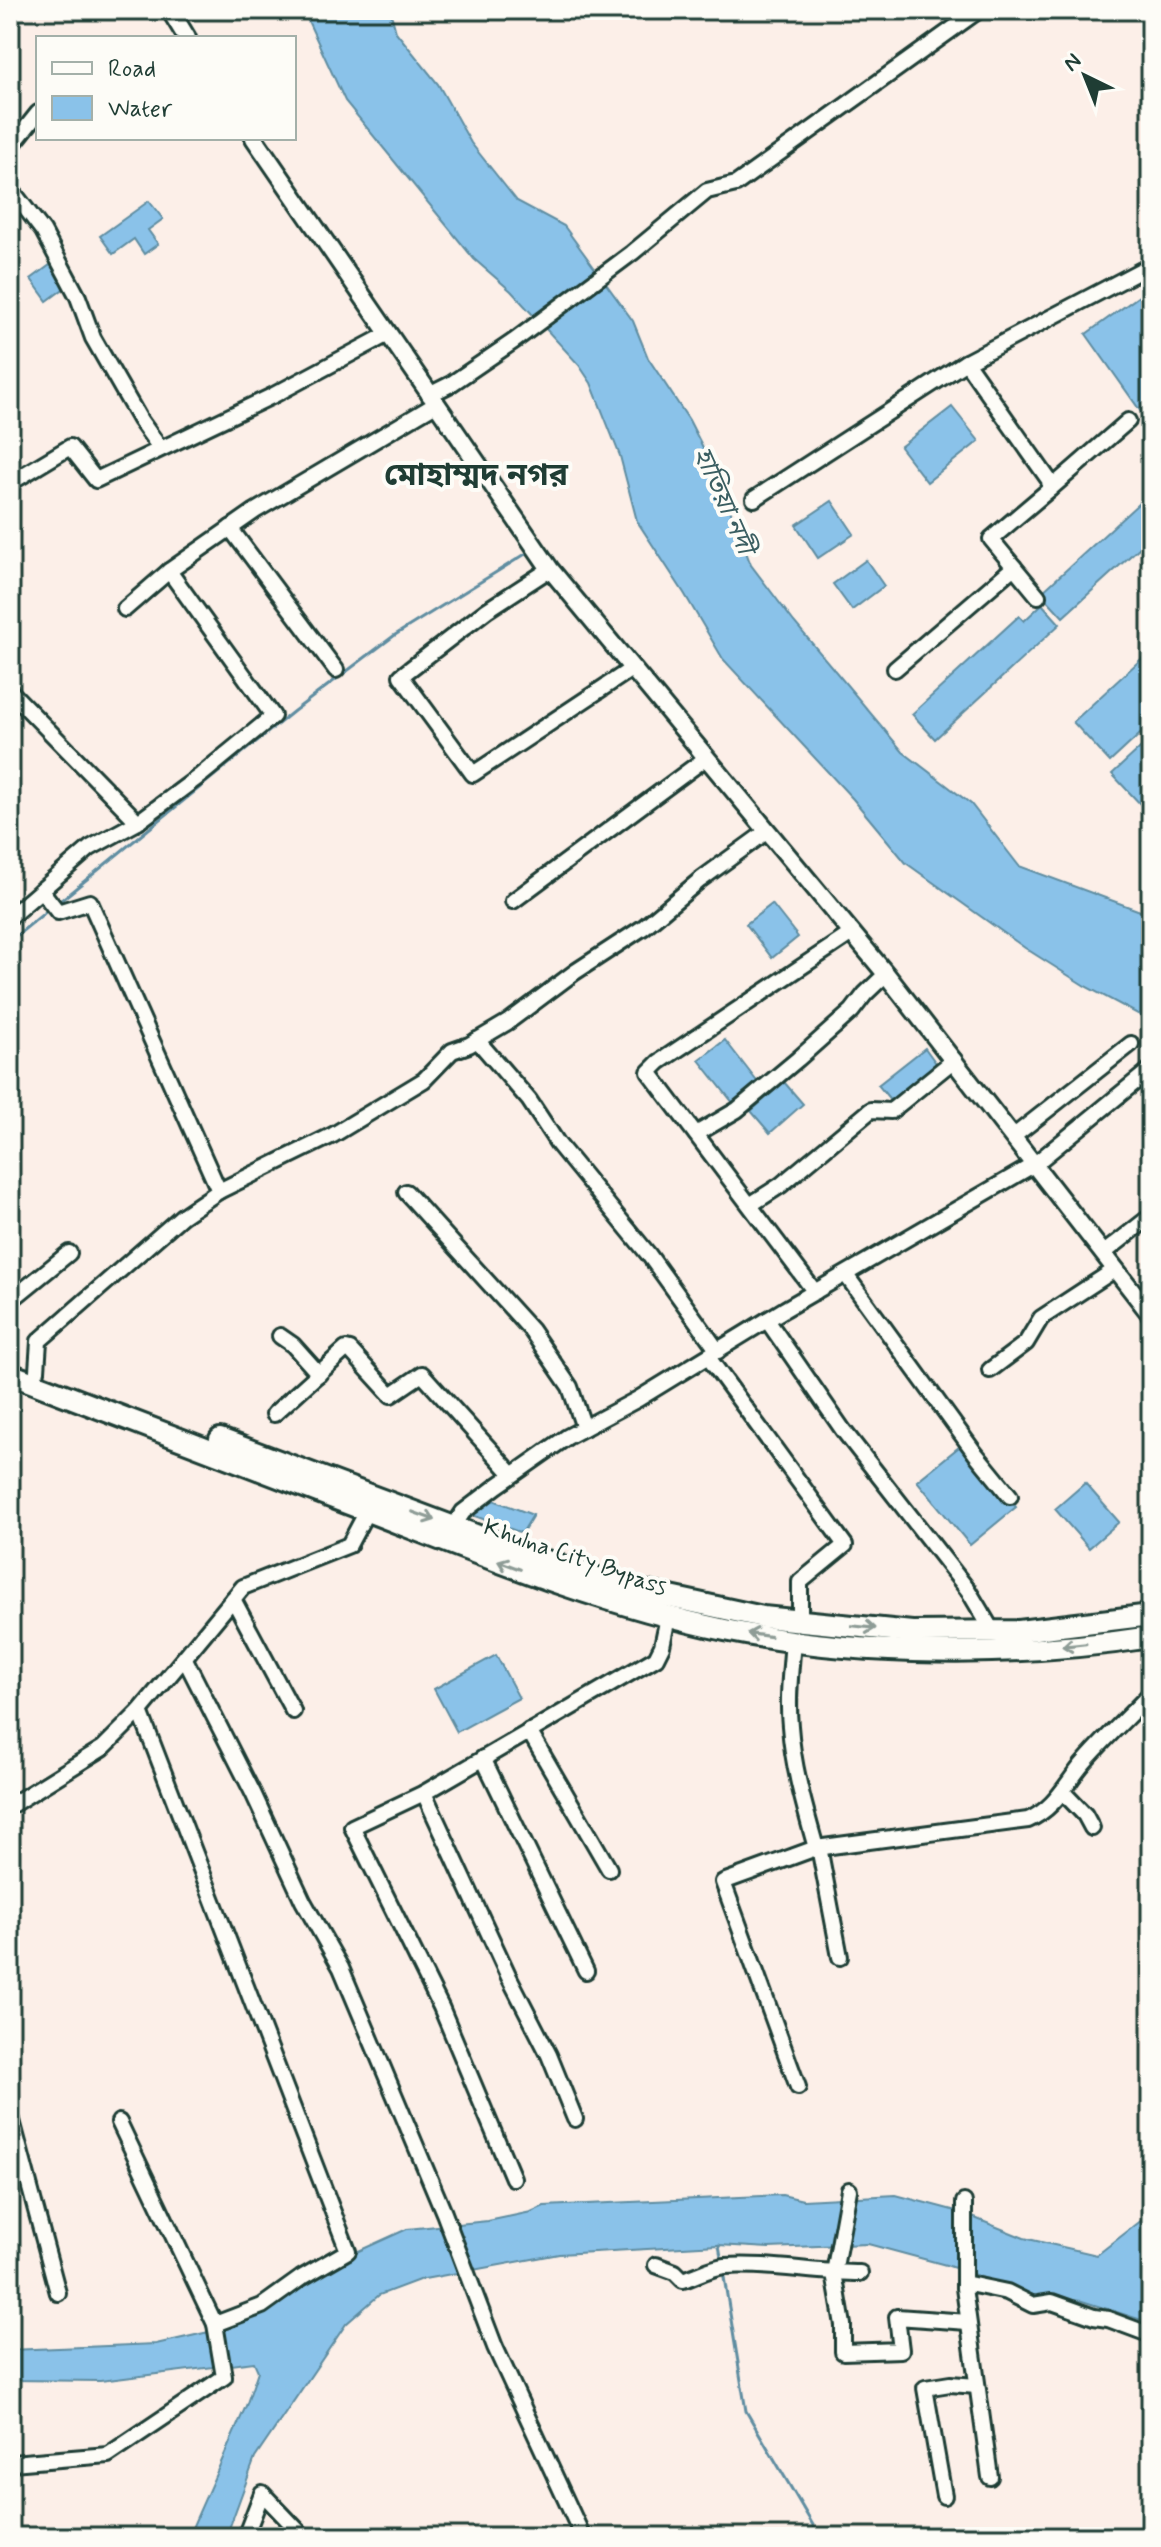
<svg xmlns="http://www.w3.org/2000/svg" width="1161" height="2547" font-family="Mynerve,'Noto Sans Bengali',sans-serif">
<rect width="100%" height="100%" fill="#fcefe8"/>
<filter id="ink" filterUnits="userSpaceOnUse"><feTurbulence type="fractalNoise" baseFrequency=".0125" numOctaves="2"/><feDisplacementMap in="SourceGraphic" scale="16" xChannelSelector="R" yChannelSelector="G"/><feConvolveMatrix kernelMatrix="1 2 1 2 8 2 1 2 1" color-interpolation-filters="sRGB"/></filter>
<g filter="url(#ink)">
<g fill="#8ac2e9" stroke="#5f8da1" stroke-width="2">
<polygon points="303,10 390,10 396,32 438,84 471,143 517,201 564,226 633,321 648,358 689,420 716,473 751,565 794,622 903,752 971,804 1019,866 1151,915 1151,1021 1085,986 1025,948 906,863 853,799 723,659 684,593 637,521 620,456 591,383 579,365 511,291 474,259 345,101"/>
<polygon points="149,201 163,219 148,230 158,244 144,254 134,239 113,254 100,236"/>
<polygon points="50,265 66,287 47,301 31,279"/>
<polygon points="1142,294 1151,306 1151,426 1086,334"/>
<polygon points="952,407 979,441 927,482 900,447"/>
<polygon points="1151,492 1151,537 1063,617 1041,593"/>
<polygon points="832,501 854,534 818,558 796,525"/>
<polygon points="866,560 884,586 852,610 833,584"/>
<polygon points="1042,604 1060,624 935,739 912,714 1019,616 1024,621"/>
<polygon points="1151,650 1151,724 1110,762 1073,722"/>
<polygon points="1151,738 1151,802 1144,808 1112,774"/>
<polygon points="772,904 798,937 772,958 746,924"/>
<polygon points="725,1040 759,1084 734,1104 699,1060"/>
<polygon points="925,1048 938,1066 892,1102 878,1085"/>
<polygon points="784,1082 803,1104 770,1133 751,1111"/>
<polygon points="964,1443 1016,1507 970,1545 917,1481"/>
<polygon points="1085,1483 1119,1522 1089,1548 1055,1509"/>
<polygon points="488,1498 533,1515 522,1533 472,1515"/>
<polygon points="496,1655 519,1698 457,1732 434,1689"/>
<polygon points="782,2195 803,2200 896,2195 960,2212 1024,2238 1097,2255 1151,2213 1151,2323 1082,2301 1036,2296 946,2265 868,2244 769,2248 718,2245 559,2254 419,2280 379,2295 346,2324 255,2458 226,2537 188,2537 246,2406 258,2371 254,2362 100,2381 10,2380 10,2350 156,2344 213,2331 341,2259 407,2229 488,2221 531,2212 544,2206"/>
</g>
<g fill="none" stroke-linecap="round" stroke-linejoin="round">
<g stroke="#5f8da1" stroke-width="3">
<polyline points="60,901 294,711 395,635 527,553"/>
<polyline points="10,941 48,910"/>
<polyline points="719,2245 722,2263"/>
<polyline points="723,2271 746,2411 820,2537"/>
</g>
<defs>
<g id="minor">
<polyline points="10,148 38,113"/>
<polyline points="10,188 43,231 78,297 93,338 140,420 160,448"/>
<polyline points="966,362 1049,480 1050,489 991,539 1038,596"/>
<polyline points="429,395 451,384 514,341 632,253 707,191 736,184 979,10"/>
<polyline points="10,483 70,447 96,480 272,396 388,334"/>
<polyline points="1050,489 1128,421"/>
<polyline points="754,499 966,362 1151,265"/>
<polyline points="230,528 336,670"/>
<polyline points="550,569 487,610 401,676 473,774 633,668"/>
<polyline points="169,571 255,511 436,404"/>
<polyline points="895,669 1014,567"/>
<polyline points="10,691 138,822"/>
<polyline points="513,901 706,758"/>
<polyline points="10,917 90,848 138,822 201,775 273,716 169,571 125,609"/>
<polyline points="477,1040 529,1100 558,1144 649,1255 718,1351"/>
<polyline points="696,1134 737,1110 798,1059 852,1011 865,994 886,974"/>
<polyline points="1014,1136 1131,1044"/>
<polyline points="219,1191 333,1135 424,1080 452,1051 469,1045 508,1022 575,972 644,927 700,880 766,832"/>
<polyline points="406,1192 531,1330 570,1387 584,1428"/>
<polyline points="750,1205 781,1185 871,1110 891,1111 954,1060"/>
<polyline points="1104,1253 1151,1216"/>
<polyline points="846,1275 975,1453 1010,1496"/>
<polyline points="815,1292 649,1072 659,1062 852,933"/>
<polyline points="10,1301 69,1253"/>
<polyline points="767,1320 843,1430 968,1590 993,1632"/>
<polyline points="280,1336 293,1345 319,1374"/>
<polyline points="708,1357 845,1545 800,1582 800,1621"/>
<polyline points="990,1370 1026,1343 1041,1318 1116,1269"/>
<polyline points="37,1371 39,1341 182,1216 219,1191 90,902 58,912 41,890"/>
<polyline points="274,1414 346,1349 350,1350 391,1395 422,1374 512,1474"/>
<polyline points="453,1527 463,1512 497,1486 567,1437 638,1399 785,1309 1035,1164 1151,1069"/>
<polyline points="233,1599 293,1711"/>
<path d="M793,1640C791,1669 787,1697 790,1726C793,1768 805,1808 816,1848L723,1882L798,2087"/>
<polyline points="185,1659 253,1793 303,1901 341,1968 444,2213 495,2347 583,2537"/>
<polyline points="140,1711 348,2251 301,2278 262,2306 215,2324"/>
<polyline points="529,1731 609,1869"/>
<polyline points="483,1758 586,1971"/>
<polyline points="1063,1792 1085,1815 1092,1828"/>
<polyline points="424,1793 352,1827 441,2007 513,2178"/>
<polyline points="10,1806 103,1748 140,1711 243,1587 349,1545 367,1511"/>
<polyline points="819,1847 840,1957"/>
<path d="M816,1848L1028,1820C1054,1809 1064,1787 1081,1766C1102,1741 1128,1717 1151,1693"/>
<polyline points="10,2113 58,2293"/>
<polyline points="575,2119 549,2055 509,1977 424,1793 656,1658 662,1646 668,1617"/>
<polyline points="849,2190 834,2273 843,2325 843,2352 901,2350 897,2317 968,2322"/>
<polyline points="964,2202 964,2288 990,2477"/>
<path d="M656,2265L675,2272L683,2280C696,2276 712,2267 725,2266C770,2263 815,2273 860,2273"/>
<polyline points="964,2283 1007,2292 1033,2305 1052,2302 1094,2317 1108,2319 1151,2335"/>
<polyline points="12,2463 108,2455 224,2377 215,2324 119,2122"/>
<polyline points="944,2496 925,2388 950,2384 977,2386"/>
<polyline points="245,2537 262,2493 304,2537"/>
</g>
<g id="major">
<polyline points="170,10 187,38"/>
<polyline points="254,138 550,569 886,974 1151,1315"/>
</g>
<g id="highway">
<path d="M10,1374C130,1420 250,1466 370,1512C486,1557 603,1605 725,1630C858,1657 1016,1658 1151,1637"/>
<polyline points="220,1439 526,1554 624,1587 763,1617 912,1632 1019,1631 1151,1615"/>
</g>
</defs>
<use href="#minor" stroke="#1f3d34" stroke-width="20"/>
<use href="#major" stroke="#1f3d34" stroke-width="22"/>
<use href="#highway" stroke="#1f3d34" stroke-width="26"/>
<use href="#minor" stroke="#fdfcf7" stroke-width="14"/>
<use href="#major" stroke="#fdfcf7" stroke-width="16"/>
<use href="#highway" stroke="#fdfcf7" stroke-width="20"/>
</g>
<defs><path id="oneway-shaft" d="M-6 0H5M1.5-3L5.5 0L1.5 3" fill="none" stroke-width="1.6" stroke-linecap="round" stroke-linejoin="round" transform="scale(2)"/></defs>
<g stroke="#8e9c96">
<use href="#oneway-shaft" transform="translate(424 1516) rotate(20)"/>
<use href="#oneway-shaft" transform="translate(509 1565) rotate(-159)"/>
<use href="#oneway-shaft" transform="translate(864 1627) rotate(6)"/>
<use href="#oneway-shaft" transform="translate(759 1635) rotate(-172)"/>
<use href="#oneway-shaft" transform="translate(1074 1645) rotate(174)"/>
</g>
</g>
<g text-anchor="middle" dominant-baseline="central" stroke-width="8" stroke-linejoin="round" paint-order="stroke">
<g font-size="24" fill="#1f3d34" stroke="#fdfcf7">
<text transform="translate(575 1558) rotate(19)">Khulna City Bypass</text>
</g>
<g font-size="26" font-style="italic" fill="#3a5e61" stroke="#fdfcf7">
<text transform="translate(723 501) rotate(66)">হাতিয়া নদী</text>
</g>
<g font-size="32" font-weight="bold" fill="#1f3d34" stroke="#fdfcf7">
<text x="476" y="476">মোহাম্মদ নগর</text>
</g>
</g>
<rect width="1161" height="2547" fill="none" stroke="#fdfcf7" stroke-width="40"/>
<rect x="20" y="20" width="1121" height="2507" fill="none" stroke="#1f3d34" stroke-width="3" filter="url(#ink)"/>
<rect x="36" y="36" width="260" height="104" fill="#fdfcf7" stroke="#a4b0a9" stroke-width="2"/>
<rect x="52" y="62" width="40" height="12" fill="#fdfcf7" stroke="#a4b0a9" stroke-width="2"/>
<text x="108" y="76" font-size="24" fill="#1f3d34">Road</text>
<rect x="52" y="96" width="40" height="24" fill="#8ac2e9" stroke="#a4b0a9" stroke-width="2"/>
<text x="108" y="116" font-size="24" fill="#1f3d34">Water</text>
<g transform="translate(1085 76) rotate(317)" stroke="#fdfcf7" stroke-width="6" paint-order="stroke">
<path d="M0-6L14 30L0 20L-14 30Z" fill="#1f3d34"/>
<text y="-12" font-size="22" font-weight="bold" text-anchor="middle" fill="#1f3d34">N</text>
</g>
</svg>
